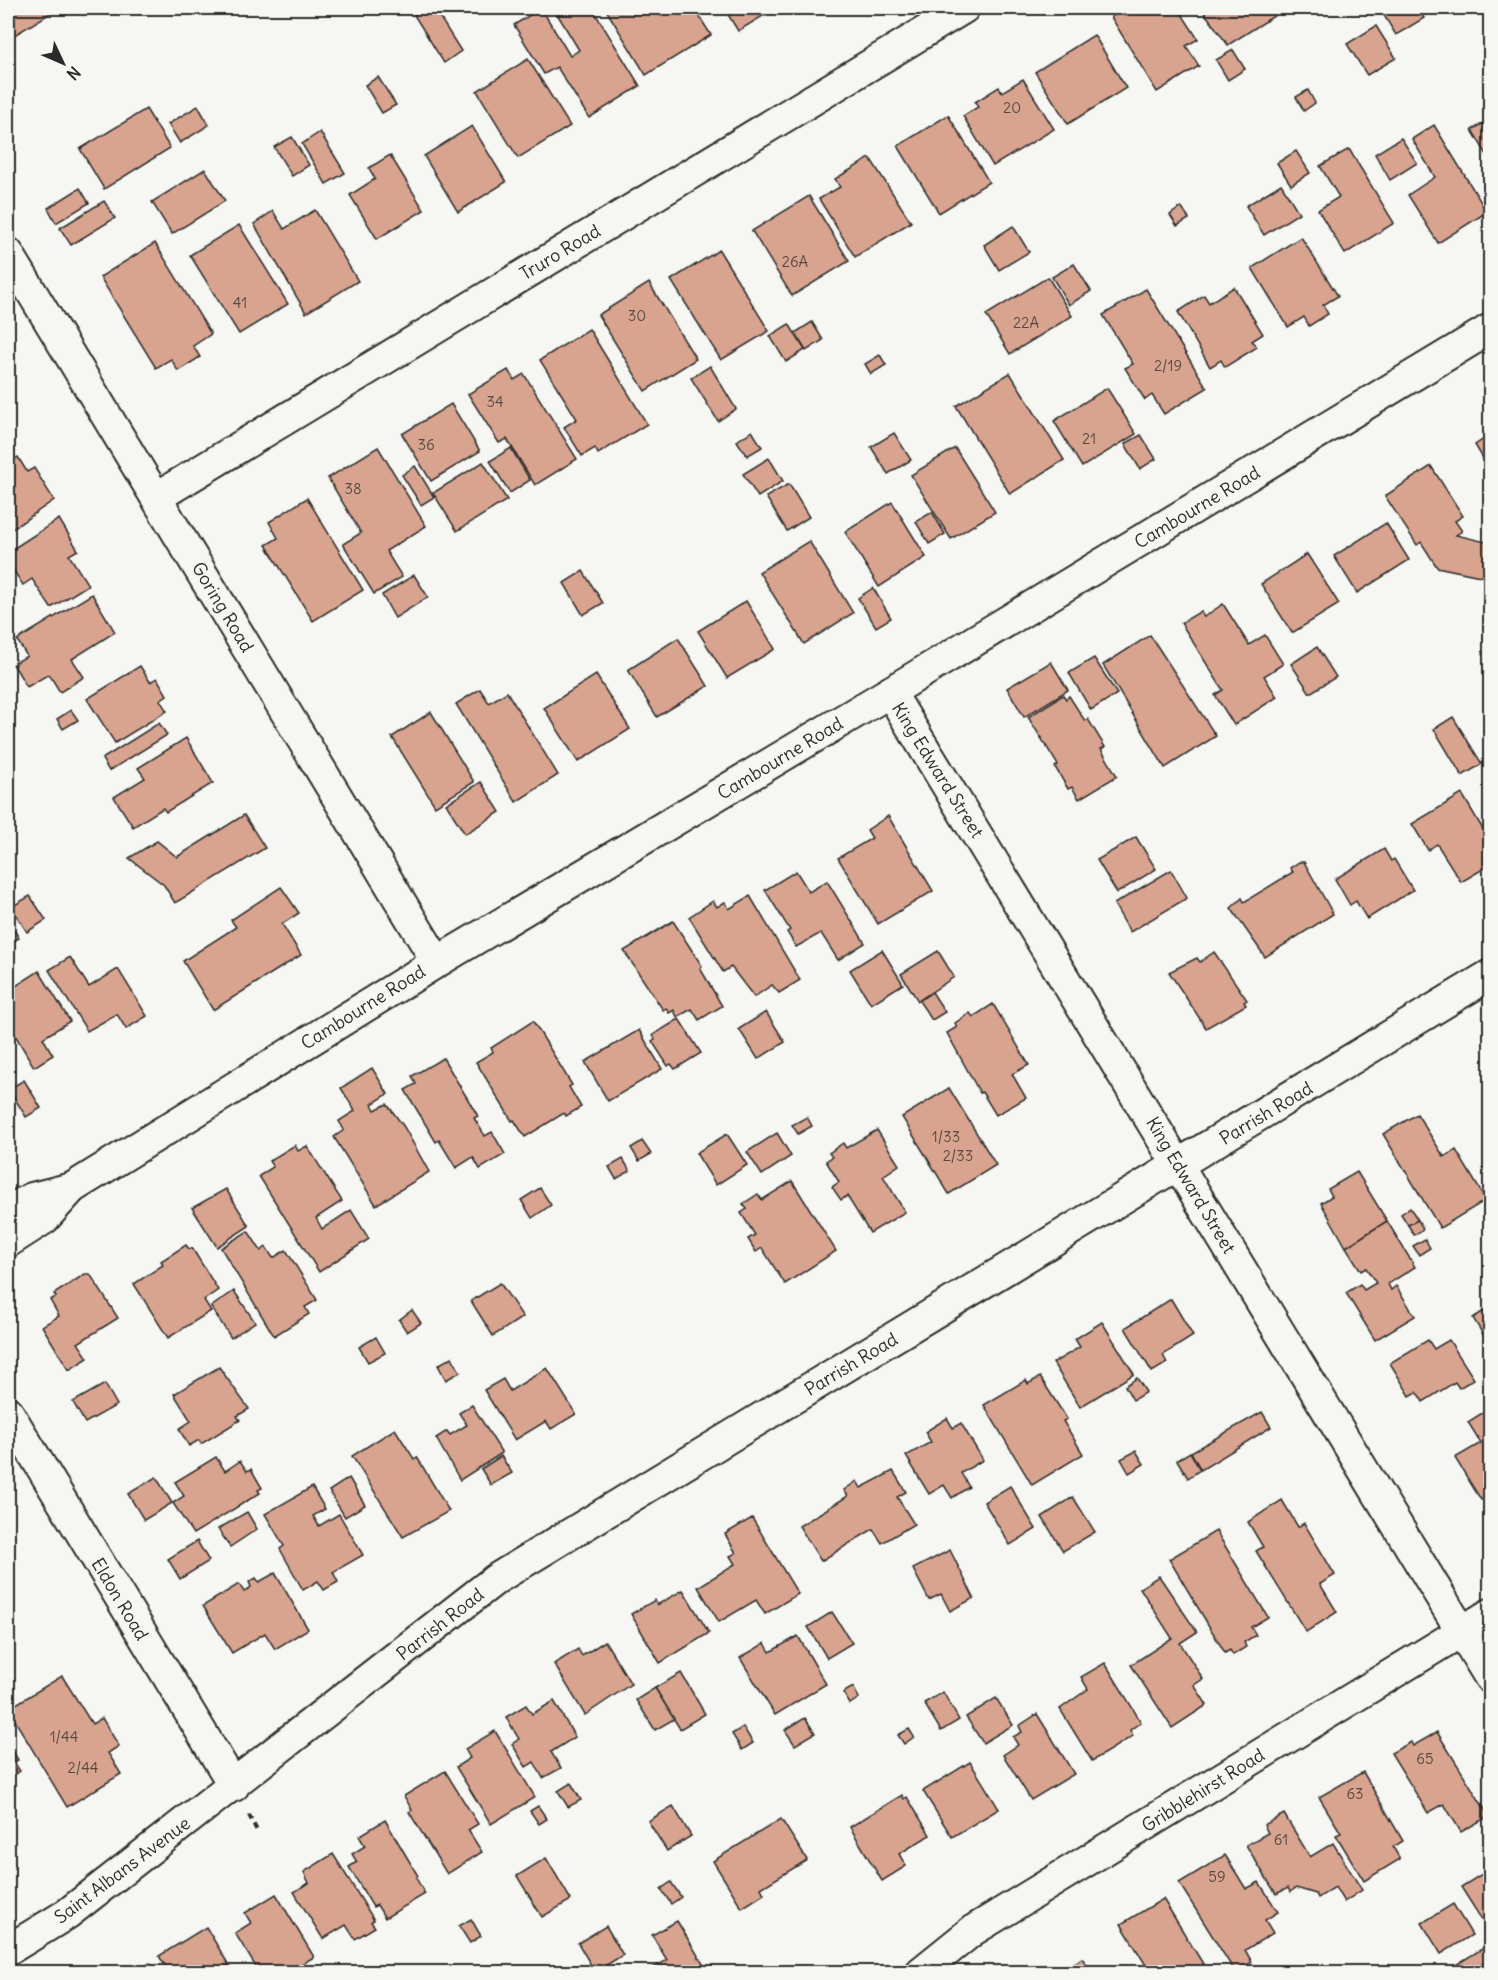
<svg xmlns="http://www.w3.org/2000/svg" width="1498" height="1980" font-family="Delius,sans-serif">
<rect width="100%" height="100%" fill="#f6f6f2"/>
<filter id="ink" filterUnits="userSpaceOnUse"><feTurbulence type="fractalNoise" baseFrequency=".0167" numOctaves="2"/><feDisplacementMap in="SourceGraphic" scale="12" xChannelSelector="R" yChannelSelector="G"/><feConvolveMatrix kernelMatrix="1 2 1 2 8 2 1 2 1" color-interpolation-filters="sRGB"/></filter>
<g filter="url(#ink)">
<g fill="#d9a48f" stroke="#2b2b2b" stroke-width="1.5">
<polygon points="8,8 59,8 8,39"/>
<polygon points="426,8 434,8 461,51 444,63 414,15"/>
<polygon points="541,8 570,56 579,50 556,12 563,8 592,8 640,86 589,118 557,67 544,74 514,25"/>
<polygon points="605,8 694,8 711,35 646,75"/>
<polygon points="724,8 776,8 738,31"/>
<polygon points="1126,8 1178,8 1198,39 1186,46 1199,66 1157,92 1111,17"/>
<polygon points="1201,8 1269,8 1274,16 1228,45"/>
<polygon points="1383,8 1418,8 1424,18 1396,35 1380,9"/>
<polygon points="1376,26 1396,58 1367,75 1347,44"/>
<polygon points="1094,35 1126,88 1068,124 1035,72"/>
<polygon points="1233,50 1245,69 1228,80 1216,60"/>
<polygon points="528,59 570,126 518,158 477,91"/>
<polygon points="378,77 396,105 382,113 365,85"/>
<polygon points="1023,79 1054,129 993,166 963,116 978,107 975,102 999,87 1002,92"/>
<polygon points="1308,90 1315,103 1304,111 1296,97"/>
<polygon points="198,106 209,125 180,143 168,124"/>
<polygon points="146,109 170,148 104,189 80,149"/>
<polygon points="948,115 989,182 939,213 898,146"/>
<polygon points="1490,119 1490,160 1472,130"/>
<polygon points="1434,125 1487,212 1438,243 1408,195 1435,177 1412,139"/>
<polygon points="472,126 506,182 458,212 424,156"/>
<polygon points="320,132 345,173 326,184 302,144"/>
<polygon points="292,137 309,165 292,176 274,147"/>
<polygon points="1401,138 1417,163 1390,180 1375,154"/>
<polygon points="1349,149 1394,223 1345,254 1318,210 1339,197 1320,166"/>
<polygon points="1296,151 1310,173 1291,185 1277,163"/>
<polygon points="390,155 424,210 377,239 350,195 375,179 369,168"/>
<polygon points="870,158 911,222 855,257 819,199 840,187 835,179"/>
<polygon points="205,169 225,201 172,234 152,202"/>
<polygon points="1281,184 1299,213 1264,235 1246,206"/>
<polygon points="80,188 89,203 56,223 48,208"/>
<polygon points="809,196 849,261 792,296 752,231"/>
<polygon points="104,201 115,218 71,245 60,228"/>
<polygon points="1181,207 1189,219 1177,226 1170,215"/>
<polygon points="315,210 358,281 306,313 254,224 273,211 284,229"/>
<polygon points="239,225 288,304 239,334 190,255"/>
<polygon points="1013,226 1029,252 999,270 984,245"/>
<polygon points="1301,237 1338,296 1323,305 1328,314 1309,326 1304,317 1288,327 1252,268"/>
<polygon points="155,243 211,334 193,346 200,357 178,371 171,359 156,368 100,277"/>
<polygon points="719,250 769,331 721,360 671,280"/>
<polygon points="1074,264 1091,291 1069,305 1052,277"/>
<polygon points="1048,277 1072,316 1010,354 986,315"/>
<polygon points="649,283 696,359 645,391 598,315"/>
<polygon points="1234,287 1263,334 1252,341 1257,347 1225,367 1221,360 1210,367 1178,312 1204,295 1209,303"/>
<polygon points="1146,289 1207,388 1164,414 1152,395 1145,400 1125,368 1133,364 1103,315"/>
<polygon points="812,322 823,340 806,351 795,333"/>
<polygon points="789,324 805,350 786,362 770,336"/>
<polygon points="589,329 647,424 598,454 595,448 582,456 564,427 577,419 540,360"/>
<polygon points="880,355 886,365 871,374 865,364"/>
<polygon points="710,366 736,409 718,421 691,378"/>
<polygon points="508,370 514,380 524,374 577,459 535,485 507,439 499,443 468,394"/>
<polygon points="1010,373 1064,460 1010,494 956,406"/>
<polygon points="1107,388 1136,434 1082,467 1054,421"/>
<polygon points="451,404 480,451 431,481 402,434"/>
<polygon points="752,431 762,447 747,456 737,441"/>
<polygon points="894,433 911,460 888,474 871,447"/>
<polygon points="1141,435 1156,459 1140,469 1125,444"/>
<polygon points="1490,435 1490,470 1475,445"/>
<polygon points="378,447 426,526 386,551 402,577 374,594 343,544 361,533 328,478"/>
<polygon points="511,448 530,480 510,493 490,461"/>
<polygon points="955,448 995,512 951,539 911,475"/>
<polygon points="18,457 27,472 34,468 54,500 8,532 8,463"/>
<polygon points="769,458 783,481 758,497 743,474"/>
<polygon points="483,462 507,500 457,531 433,493"/>
<polygon points="415,466 434,497 421,505 402,475"/>
<polygon points="1431,466 1463,516 1455,521 1462,531 1456,535 1490,543 1490,578 1437,567 1421,542 1417,545 1385,496"/>
<polygon points="789,484 809,517 787,531 766,497"/>
<polygon points="307,498 363,590 313,621 266,545 278,538 269,522"/>
<polygon points="892,502 926,557 879,587 845,532"/>
<polygon points="932,512 945,534 929,544 916,522"/>
<polygon points="59,519 78,550 69,555 88,585 51,608 32,579 23,585 8,562 8,552"/>
<polygon points="1386,523 1409,560 1357,593 1334,556"/>
<polygon points="809,541 853,613 804,644 759,572"/>
<polygon points="1307,554 1339,604 1292,633 1261,584"/>
<polygon points="583,571 603,603 583,615 564,583"/>
<polygon points="414,575 428,597 395,618 382,595"/>
<polygon points="873,588 891,618 876,627 858,598"/>
<polygon points="92,594 115,632 72,659 84,677 60,692 49,674 27,687 13,664 27,656 17,640"/>
<polygon points="746,601 775,649 727,678 698,631"/>
<polygon points="1223,604 1249,645 1265,635 1283,664 1264,676 1277,697 1234,725 1215,695 1223,690 1181,623 1201,611 1204,617"/>
<polygon points="1150,635 1216,736 1165,768 1103,665"/>
<polygon points="678,638 708,686 657,717 628,670"/>
<polygon points="1317,647 1336,677 1310,693 1291,664"/>
<polygon points="1094,658 1117,694 1091,710 1069,673"/>
<polygon points="1051,662 1068,690 1024,717 1007,688"/>
<polygon points="140,666 150,682 157,678 167,695 160,700 167,711 115,743 87,699"/>
<polygon points="596,675 630,729 578,762 544,708"/>
<polygon points="480,689 489,703 507,692 558,775 516,802 456,704"/>
<polygon points="1063,695 1066,699 1069,696 1085,721 1088,719 1105,747 1101,749 1117,776 1079,799 1072,787 1068,789 1055,767 1058,765 1028,717"/>
<polygon points="71,710 78,720 63,729 57,719"/>
<polygon points="431,712 474,782 435,806 392,737"/>
<polygon points="1453,717 1482,764 1462,776 1434,729"/>
<polygon points="159,723 167,735 109,771 102,759"/>
<polygon points="186,738 213,783 166,812 163,808 133,827 114,797 145,778 138,768"/>
<polygon points="481,782 500,812 465,834 446,804"/>
<polygon points="1462,794 1490,841 1490,865 1461,882 1437,844 1428,850 1412,824"/>
<polygon points="244,815 265,848 175,903 164,885 129,858 157,841 177,857"/>
<polygon points="888,816 933,891 878,924 838,858 872,838 867,830"/>
<polygon points="1136,837 1156,869 1117,893 1097,860"/>
<polygon points="1384,849 1391,861 1394,859 1413,890 1367,919 1356,901 1350,905 1335,879"/>
<polygon points="1299,862 1304,862 1333,914 1265,957 1231,908 1242,898 1244,902 1293,872 1290,868"/>
<polygon points="1171,870 1187,898 1130,932 1114,904"/>
<polygon points="796,871 809,892 827,881 865,943 838,960 821,933 796,947 787,932 790,930 765,890"/>
<polygon points="281,887 299,913 282,924 301,955 213,1010 183,961 236,927 231,920"/>
<polygon points="30,896 46,920 27,932 11,907"/>
<polygon points="750,896 800,980 779,993 772,985 754,997 731,967 723,972 689,917 713,901 717,907 725,902 729,909"/>
<polygon points="8,920 19,938 8,945"/>
<polygon points="673,921 702,966 700,968 722,1006 699,1020 692,1009 677,1017 674,1010 669,1013 666,1008 663,1010 624,951"/>
<polygon points="882,950 903,984 871,1004 850,970"/>
<polygon points="938,951 954,977 918,1001 901,974"/>
<polygon points="1214,952 1247,1000 1244,1002 1246,1005 1206,1028 1169,972 1197,958 1200,962"/>
<polygon points="70,957 89,987 118,969 147,1016 126,1029 117,1014 87,1031 49,970"/>
<polygon points="39,971 70,1021 43,1038 53,1055 34,1067 8,1023 8,991"/>
<polygon points="932,992 945,1012 932,1020 919,1001"/>
<polygon points="993,1004 1029,1065 1012,1074 1026,1098 996,1115 982,1092 980,1093 947,1033 957,1027 955,1023 970,1013 973,1017"/>
<polygon points="766,1012 785,1042 758,1059 739,1029"/>
<polygon points="679,1019 701,1053 675,1069 671,1064 668,1066 652,1041 655,1039 653,1035"/>
<polygon points="533,1021 572,1085 569,1087 581,1107 566,1116 564,1113 525,1137 514,1120 512,1121 476,1062 493,1052 491,1048"/>
<polygon points="639,1030 662,1069 608,1101 585,1062"/>
<polygon points="443,1058 478,1116 474,1118 485,1136 492,1132 505,1154 480,1169 473,1157 456,1168 439,1140 436,1142 405,1090 416,1084 412,1076"/>
<polygon points="372,1068 388,1094 372,1104 375,1110 387,1104 404,1127 429,1172 376,1205 334,1137 344,1130 339,1121 355,1111 341,1088"/>
<polygon points="24,1080 41,1108 26,1117 9,1089"/>
<polygon points="949,1088 996,1165 949,1194 902,1117"/>
<polygon points="1417,1114 1444,1157 1456,1150 1486,1200 1440,1228 1383,1134"/>
<polygon points="807,1117 812,1126 798,1134 792,1125"/>
<polygon points="877,1130 899,1165 883,1176 905,1212 870,1233 847,1196 841,1200 832,1187 839,1182 826,1161 832,1157 829,1153 843,1143 846,1148"/>
<polygon points="777,1133 791,1156 762,1175 747,1152"/>
<polygon points="727,1134 747,1165 716,1185 696,1153"/>
<polygon points="642,1141 651,1154 639,1161 631,1148"/>
<polygon points="295,1145 298,1151 307,1146 342,1201 316,1218 322,1229 351,1210 369,1239 319,1272 259,1176 273,1167 269,1161"/>
<polygon points="623,1159 630,1171 616,1179 609,1167"/>
<polygon points="1357,1172 1387,1221 1346,1247 1321,1203 1332,1196 1328,1189"/>
<polygon points="792,1181 836,1251 785,1284 762,1248 756,1252 748,1239 755,1235 741,1213 747,1209 743,1204 758,1194 762,1200"/>
<polygon points="540,1188 551,1205 532,1218 521,1200"/>
<polygon points="226,1189 249,1226 217,1247 192,1208"/>
<polygon points="1410,1208 1418,1220 1408,1225 1401,1214"/>
<polygon points="1418,1220 1423,1229 1414,1235 1408,1225"/>
<polygon points="1387,1221 1415,1267 1388,1284 1391,1290 1396,1286 1415,1316 1375,1340 1346,1293 1360,1284 1364,1290 1376,1283 1366,1268 1361,1271 1346,1247"/>
<polygon points="248,1231 261,1251 266,1247 273,1258 286,1250 317,1300 305,1307 309,1314 274,1336 221,1248"/>
<polygon points="1425,1239 1430,1248 1419,1255 1413,1246"/>
<polygon points="186,1245 189,1249 192,1248 218,1290 204,1300 211,1311 168,1338 134,1284 163,1265 161,1261"/>
<polygon points="85,1274 90,1274 118,1318 78,1343 88,1358 69,1370 42,1326 59,1316 50,1300 56,1297 54,1294"/>
<polygon points="500,1283 523,1317 493,1336 471,1301"/>
<polygon points="234,1291 255,1322 231,1338 211,1307"/>
<polygon points="1171,1299 1193,1336 1163,1355 1167,1363 1152,1372 1125,1328"/>
<polygon points="1490,1307 1490,1346 1473,1318"/>
<polygon points="412,1310 421,1323 407,1332 399,1320"/>
<polygon points="1102,1322 1134,1374 1080,1407 1053,1363 1080,1347 1075,1339"/>
<polygon points="376,1337 385,1353 368,1362 359,1347"/>
<polygon points="1428,1340 1434,1349 1449,1340 1474,1379 1459,1388 1455,1382 1423,1402 1417,1392 1410,1396 1390,1363"/>
<polygon points="452,1357 460,1372 446,1380 438,1365"/>
<polygon points="219,1367 249,1409 237,1416 240,1420 201,1444 199,1440 189,1446 179,1429 191,1421 174,1394"/>
<polygon points="547,1368 576,1414 551,1429 546,1421 515,1440 484,1390 503,1379 510,1391"/>
<polygon points="1040,1377 1067,1419 1063,1421 1083,1454 1032,1485 984,1405 1026,1380 1028,1384"/>
<polygon points="1137,1378 1146,1392 1133,1400 1125,1386"/>
<polygon points="105,1384 117,1405 85,1423 73,1402"/>
<polygon points="472,1405 502,1453 460,1480 436,1438 447,1431 450,1435 467,1425 459,1413"/>
<polygon points="1490,1408 1490,1495 1481,1500 1455,1458 1481,1443 1468,1422"/>
<polygon points="1262,1412 1271,1427 1201,1470 1191,1452"/>
<polygon points="947,1418 953,1428 961,1423 983,1460 961,1473 969,1487 952,1498 944,1485 929,1494 906,1456 931,1442 925,1432"/>
<polygon points="395,1429 414,1459 417,1457 449,1511 403,1537 352,1456"/>
<polygon points="1136,1451 1144,1464 1129,1473 1121,1459"/>
<polygon points="1190,1452 1200,1470 1188,1478 1177,1460"/>
<polygon points="501,1456 512,1473 491,1485 481,1469"/>
<polygon points="216,1457 225,1471 240,1461 247,1471 251,1469 262,1488 258,1490 260,1493 193,1534 173,1503 184,1496 175,1482"/>
<polygon points="893,1471 906,1492 897,1497 914,1524 882,1543 873,1529 821,1561 799,1526 848,1496 844,1490 857,1481 861,1488"/>
<polygon points="156,1477 172,1503 144,1520 128,1494"/>
<polygon points="349,1478 365,1505 345,1517 329,1491"/>
<polygon points="1010,1486 1036,1529 1010,1545 984,1502"/>
<polygon points="312,1487 325,1509 313,1516 319,1526 339,1514 363,1555 333,1572 338,1582 324,1590 318,1581 303,1590 280,1549 284,1546 265,1514"/>
<polygon points="1073,1497 1095,1532 1063,1551 1042,1517"/>
<polygon points="1282,1500 1298,1527 1304,1523 1335,1575 1320,1584 1337,1612 1306,1632 1256,1551 1263,1547 1248,1522"/>
<polygon points="247,1512 257,1529 230,1547 218,1529"/>
<polygon points="752,1518 798,1594 765,1614 756,1600 719,1622 698,1587 735,1564 730,1556 736,1553 725,1534"/>
<polygon points="1216,1531 1268,1617 1251,1627 1256,1635 1244,1642 1246,1647 1233,1655 1230,1650 1225,1653 1169,1559"/>
<polygon points="197,1541 209,1561 180,1579 168,1559"/>
<polygon points="950,1550 974,1598 950,1611 941,1594 929,1600 913,1569"/>
<polygon points="275,1573 308,1629 275,1649 265,1633 232,1653 203,1606 239,1584 244,1592 251,1587 249,1582 256,1578 259,1582"/>
<polygon points="1159,1576 1197,1632 1180,1643 1203,1679 1194,1685 1207,1705 1172,1728 1131,1665 1172,1638 1140,1588"/>
<polygon points="683,1590 709,1633 660,1663 631,1614 655,1600 657,1605"/>
<polygon points="832,1612 852,1643 827,1658 808,1627"/>
<polygon points="798,1636 826,1684 775,1715 740,1658 765,1643 770,1652"/>
<polygon points="605,1641 631,1684 585,1715 554,1664 578,1649 582,1656"/>
<polygon points="1105,1663 1141,1722 1130,1730 1133,1736 1092,1761 1060,1709 1088,1689 1081,1677"/>
<polygon points="681,1673 705,1714 680,1729 655,1688"/>
<polygon points="62,1676 92,1724 102,1718 119,1746 108,1753 121,1774 67,1807 8,1709"/>
<polygon points="853,1687 859,1698 850,1704 843,1693"/>
<polygon points="655,1688 674,1719 655,1730 636,1700"/>
<polygon points="943,1692 959,1720 941,1731 924,1703"/>
<polygon points="996,1698 1013,1725 983,1743 966,1717"/>
<polygon points="554,1701 575,1737 551,1752 561,1768 543,1778 534,1762 526,1767 512,1744 519,1739 506,1717 526,1705 532,1714"/>
<polygon points="1037,1714 1074,1774 1031,1800 1003,1755 1018,1745 1013,1737 1022,1732 1019,1726"/>
<polygon points="805,1718 815,1733 795,1745 785,1730"/>
<polygon points="743,1727 753,1743 742,1750 732,1734"/>
<polygon points="909,1729 914,1737 904,1744 898,1735"/>
<polygon points="495,1731 535,1797 491,1824 456,1767 470,1758 465,1749"/>
<polygon points="1437,1732 1489,1816 1461,1832 1444,1804 1428,1813 1391,1753 1411,1742 1413,1746"/>
<polygon points="8,1743 18,1760 14,1762 20,1771 8,1779"/>
<polygon points="970,1762 999,1809 952,1837 923,1791"/>
<polygon points="445,1771 478,1824 468,1830 482,1852 447,1874 409,1812 412,1810 404,1796"/>
<polygon points="1363,1772 1403,1841 1393,1847 1400,1859 1364,1881 1336,1835 1341,1833 1319,1797"/>
<polygon points="571,1783 581,1800 568,1807 558,1791"/>
<polygon points="902,1795 904,1799 907,1797 930,1835 899,1854 906,1866 882,1881 850,1827"/>
<polygon points="538,1806 547,1819 539,1824 530,1811"/>
<polygon points="673,1806 691,1836 667,1851 648,1821"/>
<polygon points="1284,1814 1310,1857 1333,1843 1362,1890 1344,1902 1335,1887 1318,1898 1316,1894 1296,1888 1290,1892 1288,1888 1276,1894 1246,1845 1268,1833 1264,1825"/>
<polygon points="781,1819 807,1860 761,1888 764,1894 742,1908 713,1861"/>
<polygon points="385,1820 418,1876 416,1878 425,1894 385,1918 377,1905 373,1907 349,1867 357,1862 352,1854 365,1846 359,1836"/>
<polygon points="333,1854 374,1920 371,1922 375,1927 355,1939 346,1925 323,1939 294,1892 309,1883 304,1872"/>
<polygon points="1225,1855 1246,1889 1259,1882 1278,1912 1265,1920 1273,1933 1245,1950 1252,1962 1235,1972 1179,1883"/>
<polygon points="546,1858 571,1900 542,1917 517,1876"/>
<polygon points="1490,1869 1490,1926 1487,1928 1461,1887"/>
<polygon points="671,1882 681,1897 671,1904 661,1889"/>
<polygon points="276,1894 314,1957 288,1972 259,1972 235,1933 251,1923 245,1913"/>
<polygon points="1163,1899 1205,1967 1195,1972 1150,1972 1121,1924"/>
<polygon points="1453,1904 1472,1935 1441,1954 1422,1923"/>
<polygon points="471,1919 481,1936 470,1943 459,1926"/>
<polygon points="677,1921 708,1972 646,1972 667,1960 652,1935"/>
<polygon points="606,1926 623,1955 595,1972 578,1943"/>
<polygon points="206,1927 233,1972 169,1972 159,1956"/>
<polygon points="1490,1944 1490,1972 1444,1972"/>
<polygon points="1082,1958 1092,1972 1061,1972"/>
<polygon points="150,1963 156,1972 136,1972"/>
</g>
<g fill="none" stroke-linecap="round" stroke-linejoin="round">
<defs>
<g id="street">
<polyline points="8,253 437,962"/>
<polyline points="157,497 964,8"/>
<polyline points="890,692 1490,1678"/>
<polyline points="8,1211 32,1198 72,1188"/>
<polyline points="8,1242 44,1219 72,1188 437,962 890,692 1490,329"/>
<polyline points="8,1412 234,1786"/>
<polyline points="8,1950 67,1914 496,1579 1490,975"/>
<polyline points="921,1972 972,1931 1490,1614"/>
</g>
</defs>
<use href="#street" stroke="#2b2b2b" stroke-width="34"/>
<polyline stroke="#2b2b2b" stroke-width="4" stroke-dasharray="6 4.5" stroke-linecap="butt" points="249,1815 258,1833"/>
<use href="#street" stroke="#f6f6f2" stroke-width="30"/>
</g>
</g>
<g text-anchor="middle" dominant-baseline="central" stroke-width="6" stroke-linejoin="round" paint-order="stroke">
<g font-size="15" fill="#564944">
<text x="1012" y="107">20</text>
<text x="795" y="261">26A</text>
<text x="240" y="302">41</text>
<text x="637" y="315">30</text>
<text x="1026" y="322">22A</text>
<text x="1168" y="365">2/19</text>
<text x="495" y="401">34</text>
<text x="1089" y="438">21</text>
<text x="426" y="444">36</text>
<text x="353" y="488">38</text>
<text x="946" y="1136">1/33</text>
<text x="958" y="1155">2/33</text>
<text x="64" y="1736">1/44</text>
<text x="1425" y="1758">65</text>
<text x="83" y="1767">2/44</text>
<text x="1355" y="1793">63</text>
<text x="1281" y="1839">61</text>
<text x="1217" y="1876">59</text>
</g>
<g font-size="18" fill="#2b2b2b" stroke="#f6f6f2">
<text transform="translate(560 252) rotate(-31)">Truro Road</text>
<text transform="translate(1197 507) rotate(-31)">Cambourne Road</text>
<text transform="translate(223 607) rotate(59)">Goring Road</text>
<text transform="translate(780 758) rotate(-31)">Cambourne Road</text>
<text transform="translate(938 770) rotate(58)">King Edward Street</text>
<text transform="translate(363 1007) rotate(-32)">Cambourne Road</text>
<text transform="translate(1266 1113) rotate(-31)">Parrish Road</text>
<text transform="translate(1191 1185) rotate(59)">King Edward Street</text>
<text transform="translate(851 1364) rotate(-31)">Parrish Road</text>
<text transform="translate(120 1599) rotate(59)">Eldon Road</text>
<text transform="translate(440 1624) rotate(-38)">Parrish Road</text>
<text transform="translate(1203 1790) rotate(-32)">Gribblehirst Road</text>
<text transform="translate(122 1870) rotate(-37)">Saint Albans Avenue</text>
</g>
</g>
<rect width="1498" height="1980" fill="none" stroke="#f6f6f2" stroke-width="30"/>
<rect x="15" y="15" width="1468" height="1950" fill="none" stroke="#2b2b2b" stroke-width="2" filter="url(#ink)"/>
<g transform="translate(63 63) rotate(134)" stroke="#f6f6f2" stroke-width="4.5" paint-order="stroke">
<path d="M0-4.5L10 22L0 15L-10 22Z" fill="#2b2b2b"/>
<text y="-9" font-size="16" font-weight="bold" text-anchor="middle" fill="#2b2b2b">N</text>
</g>
</svg>
